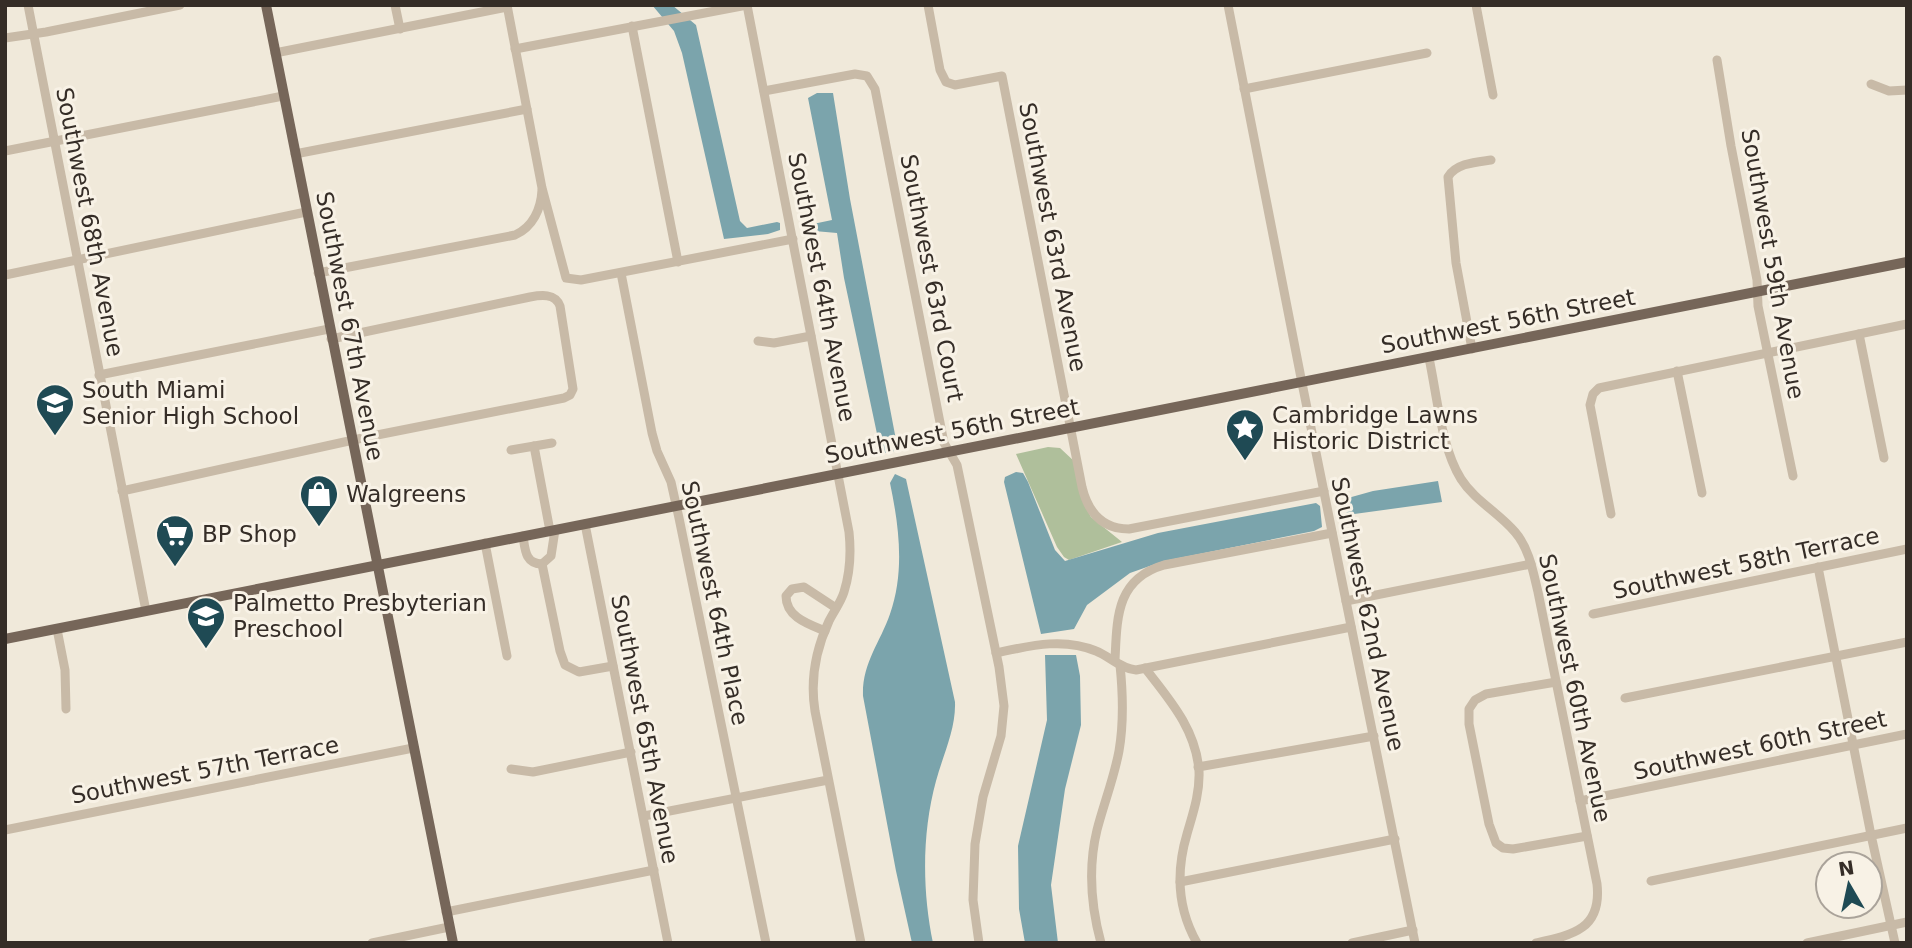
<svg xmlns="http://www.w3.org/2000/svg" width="1912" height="948" font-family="'DejaVu Sans',sans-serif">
<rect width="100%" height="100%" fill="#f0e9da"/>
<polygon fill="#afbf9b" points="1048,447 1060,448 1075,462 1088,511 1091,517 1122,542 1069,560 1064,557 1057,547 1016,454"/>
<g fill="#7ba4ac">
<polygon points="652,5 672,5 696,25 740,221 747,228 777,222 780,223 780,230 768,234 724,239 682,53 674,31"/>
<polygon points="817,93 833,93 850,199 897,445 893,452 883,453 880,448 844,278 837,233 803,230 799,226 801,222 813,224 832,220 808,98"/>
<polygon points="1016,472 1023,473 1028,482 1055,550 1065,561 1158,533 1316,503 1320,506 1322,527 1314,531 1164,561 1130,573 1087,605 1074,629 1041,634 1004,482 1005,477"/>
<path d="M895,474L906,479L955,702C956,729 943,755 936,781C922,832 922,891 933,943H912L896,871L863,696C862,663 880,643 890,614C905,571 899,526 890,483Z"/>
<polygon points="1438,481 1442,502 1347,515 1345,500 1348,498 1373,491"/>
<polygon points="1045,655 1076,655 1080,676 1081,725 1065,789 1051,885 1058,943 1025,943 1019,909 1018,846 1047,720"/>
</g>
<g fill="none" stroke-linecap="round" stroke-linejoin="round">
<g stroke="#c8baa7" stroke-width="9">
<polyline points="28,5 146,611"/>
<polyline points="395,5 400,29"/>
<polyline points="507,5 542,188 566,278 581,280 793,239"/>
<path d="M747,5L849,532C851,551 850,573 844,592C841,602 834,611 829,621C816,649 810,680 815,711L861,943"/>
<path d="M928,5L940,70L946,82L955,85L1002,76L1082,487C1088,512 1102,529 1129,529L1324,491"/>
<polyline points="1228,5 1302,383 1415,943"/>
<polyline points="1476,5 1493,95"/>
<polyline points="632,26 678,262"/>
<polyline points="5,38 46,32 180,5"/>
<polyline points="515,49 747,5"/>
<polyline points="275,53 507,7"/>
<polyline points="1717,60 1731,146 1757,280 1758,306 1793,476"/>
<polyline points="1871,84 1889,91 1907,90"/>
<polyline points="1244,89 1427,53"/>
<polyline points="764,91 855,74 867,76 875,89 944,443 957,465 999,667 1004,706 1001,736 983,797 975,844 973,900 979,943"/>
<polyline points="5,151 283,96"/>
<polyline points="295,154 527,109"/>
<path d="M318,273L515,235C533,227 541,209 542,190"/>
<polyline points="621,273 652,433 657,451 671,482 679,518 766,943"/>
<polyline points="5,275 306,212"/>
<polyline points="1859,334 1884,458"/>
<polyline points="758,341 774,343 811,336"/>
<path d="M1472,349L1456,263L1448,177C1456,163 1477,162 1491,160"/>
<path d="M1429,358C1437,395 1441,447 1461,479C1475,501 1498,512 1515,532C1529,548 1533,571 1538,592L1597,884C1602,929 1573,935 1536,943"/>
<polyline points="1677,371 1702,493"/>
<polyline points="99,375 329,329"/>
<polyline points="534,446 550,531"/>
<polyline points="511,450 552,443"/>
<path d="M122,491L367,437L564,398L570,395L573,389L560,306C555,293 541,295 530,297L331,339"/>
<polyline points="1611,514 1590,405 1593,394 1599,388 1907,324"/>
<polyline points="585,524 668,943"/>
<path d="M523,536C525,549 525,564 542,564L551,556L555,530"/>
<polyline points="485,543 507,656"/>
<polyline points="542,564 560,651 565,665 579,672 613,666"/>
<polyline points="1818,567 1871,835 1895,943"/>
<polyline points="1346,601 1531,564"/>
<polyline points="1593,614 1907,549"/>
<polyline points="57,629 65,670 66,709"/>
<path d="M825,631C808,624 786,617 786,596L792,589L804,587L836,608"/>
<path d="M996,653C1029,646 1063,637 1096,651C1109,656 1121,669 1136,670L1351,627"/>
<path d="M1115,660C1117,618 1116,579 1164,565L1332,533"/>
<path d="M1145,668C1169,699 1196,729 1199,771C1200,793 1193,813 1187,834C1176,871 1177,908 1197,943"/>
<polyline points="1556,682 1486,694 1475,700 1469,709 1469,724 1489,824 1496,843 1503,848 1513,849 1587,836"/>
<polyline points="1625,698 1907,642"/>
<polyline points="1198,767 1374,736"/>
<polyline points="511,769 533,772 631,752"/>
<polyline points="1580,801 1907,734"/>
<polyline points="644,816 828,780"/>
<polyline points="5,830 413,748"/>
<polyline points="1651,881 1907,828"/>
<polyline points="1180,882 1395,839"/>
<polyline points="446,912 654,870"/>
<polyline points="372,943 449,927"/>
<path d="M1101,943C1091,906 1088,867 1097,830C1104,803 1114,778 1119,751C1124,722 1123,694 1120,665"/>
<polyline points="1352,943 1413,930"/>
<polyline points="1807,943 1907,922"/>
</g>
<g stroke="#766659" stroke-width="10">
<polyline points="266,5 453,943"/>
<polyline points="5,639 1907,262"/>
</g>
</g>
<defs>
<symbol id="school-pin" viewBox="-11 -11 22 30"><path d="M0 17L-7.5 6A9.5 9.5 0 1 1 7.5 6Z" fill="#1f4a54" stroke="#f8f2e6"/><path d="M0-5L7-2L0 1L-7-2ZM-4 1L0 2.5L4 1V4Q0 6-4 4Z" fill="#fff"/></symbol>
<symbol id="sight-pin" viewBox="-11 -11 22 30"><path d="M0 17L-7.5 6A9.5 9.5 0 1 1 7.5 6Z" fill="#1f4a54" stroke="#f8f2e6"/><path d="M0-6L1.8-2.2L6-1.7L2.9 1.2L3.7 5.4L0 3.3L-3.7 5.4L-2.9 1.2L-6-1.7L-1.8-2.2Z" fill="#fff"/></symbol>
<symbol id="shop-pin" viewBox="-11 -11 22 30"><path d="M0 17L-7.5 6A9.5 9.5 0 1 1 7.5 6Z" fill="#1f4a54" stroke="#f8f2e6"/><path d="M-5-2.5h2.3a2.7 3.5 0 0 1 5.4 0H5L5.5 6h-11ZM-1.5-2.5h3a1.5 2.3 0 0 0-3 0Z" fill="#fff"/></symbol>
<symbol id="supermarket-pin" viewBox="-11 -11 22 30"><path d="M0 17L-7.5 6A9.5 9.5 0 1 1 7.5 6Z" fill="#1f4a54" stroke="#f8f2e6"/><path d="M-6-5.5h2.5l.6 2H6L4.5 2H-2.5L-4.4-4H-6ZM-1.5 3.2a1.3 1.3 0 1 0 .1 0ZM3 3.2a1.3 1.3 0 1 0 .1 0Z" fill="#fff"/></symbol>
</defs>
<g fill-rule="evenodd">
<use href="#school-pin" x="33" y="381" width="44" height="60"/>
<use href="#sight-pin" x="1223" y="406" width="44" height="60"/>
<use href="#shop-pin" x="297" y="472" width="44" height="60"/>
<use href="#supermarket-pin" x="153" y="512" width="44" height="60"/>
<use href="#school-pin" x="184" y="594" width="44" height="60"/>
</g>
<g text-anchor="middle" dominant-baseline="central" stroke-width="6" stroke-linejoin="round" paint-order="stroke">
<g font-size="23" fill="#352d27" stroke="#f8f2e6">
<text transform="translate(90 222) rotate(79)">Southwest 68th Avenue</text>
<text transform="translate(1053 237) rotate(79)">Southwest 63rd Avenue</text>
<text transform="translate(1773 264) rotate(80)">Southwest 59th Avenue</text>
<text transform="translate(932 278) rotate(79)">Southwest 63rd Court</text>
<text transform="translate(822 287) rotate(79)">Southwest 64th Avenue</text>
<text transform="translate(1508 321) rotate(-11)">Southwest 56th Street</text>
<text transform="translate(350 326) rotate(79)">Southwest 67th Avenue</text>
<text transform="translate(952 431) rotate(-11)">Southwest 56th Street</text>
<text transform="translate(1746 563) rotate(-12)">Southwest 58th Terrace</text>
<text transform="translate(715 603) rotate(78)">Southwest 64th Place</text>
<text transform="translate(1368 614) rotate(78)">Southwest 62nd Avenue</text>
<text transform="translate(1575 688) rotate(78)">Southwest 60th Avenue</text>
<text transform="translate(645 729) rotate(79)">Southwest 65th Avenue</text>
<text transform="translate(1760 745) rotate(-12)">Southwest 60th Street</text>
<text transform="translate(205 770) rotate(-11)">Southwest 57th Terrace</text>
</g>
<g font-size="23" fill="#352d27" stroke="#f8f2e6" text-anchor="start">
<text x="82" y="390">South Miami<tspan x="82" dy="26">Senior High School</tspan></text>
<text x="1272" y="415">Cambridge Lawns<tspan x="1272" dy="26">Historic District</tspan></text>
<text x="346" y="494">Walgreens</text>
<text x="202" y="534">BP Shop</text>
<text x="233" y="603">Palmetto Presbyterian<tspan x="233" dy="26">Preschool</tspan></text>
</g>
</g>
<rect width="1912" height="948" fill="none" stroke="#352d27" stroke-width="14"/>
<g transform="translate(1849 885) rotate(351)"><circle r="33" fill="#f8f2e6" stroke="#aaa39a" stroke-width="2"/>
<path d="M0-5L12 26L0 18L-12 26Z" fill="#1f4a54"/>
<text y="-10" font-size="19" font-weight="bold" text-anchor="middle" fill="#352d27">N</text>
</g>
</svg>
